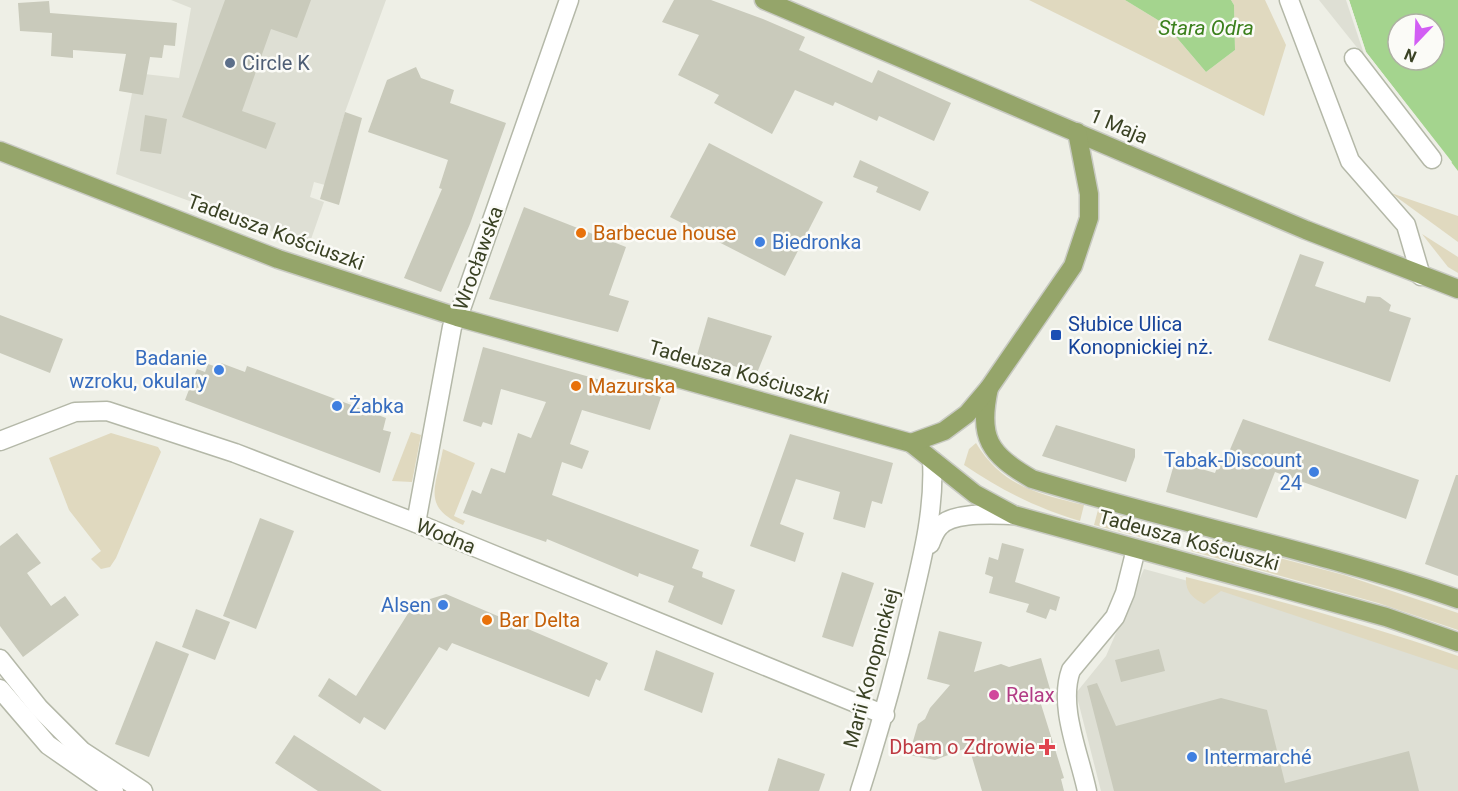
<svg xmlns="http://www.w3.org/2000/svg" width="1458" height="791" font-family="Roboto,sans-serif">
<rect width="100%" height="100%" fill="#eeefe6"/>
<g fill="#dedfd4">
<polygon points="171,0 386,0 345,112 325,185 314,182 310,197 324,202 309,245 116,174 136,73 179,78 191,8"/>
<polygon points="1319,0 1348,0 1366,52 1363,55"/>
<polygon points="1144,569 1328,619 1458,661 1458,791 1101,791 1076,693 1106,656"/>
</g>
<g fill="#e0d9bf">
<polygon points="1029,0 1125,0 1166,25 1206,72 1235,50 1234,5 1231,0 1265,0 1286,45 1264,116"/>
<polygon points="1391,193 1458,216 1458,242"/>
<polygon points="1422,234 1458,257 1458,273 1448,267"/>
<polygon points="411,432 421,435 412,482 392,481"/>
<polygon points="111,433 158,447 161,452 116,558 110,567 101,569 91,559 101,551 69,510 49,458"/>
<path d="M976,443C1003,487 1037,493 1084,505L1080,521C1036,508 1001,490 964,465L969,449Z"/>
<path d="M443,449L475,463L454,516L465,521L463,525C421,507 436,487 443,449Z"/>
<polygon points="1098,510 1173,530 1177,535 1171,545 1094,525"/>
<polygon points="1212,540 1344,575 1458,613 1458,630 1378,603 1191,551 1201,542"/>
<path d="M1186,577C1278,600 1368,625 1458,656V670L1221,591L1204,604C1192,598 1185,591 1186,577Z"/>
</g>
<g fill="#a4d48e" fill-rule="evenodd">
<polygon points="1125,0 1231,0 1234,5 1235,50 1206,72 1166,25"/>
<path d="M1349,0H1458V171L1366,52ZM1398,24H1434V60H1398Z"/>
</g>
<polygon fill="#eeefe6" points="1346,0 1349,0 1366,52 1452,162 1450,164 1364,54"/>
<g fill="#c9cabb">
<polygon points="225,0 311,0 297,38 271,29 242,111 276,123 266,149 182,117"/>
<polygon points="674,0 711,0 763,19 805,37 799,50 872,83 878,70 951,103 934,141 879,116 877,121 835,102 833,106 795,90 772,134 714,103 719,95 678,75 699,35 662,22"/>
<polygon points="49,1 50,13 177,23 175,46 164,45 162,58 150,57 143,95 119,91 126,54 73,50 73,58 51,56 52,33 20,31 18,3"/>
<polygon points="416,67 421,78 454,90 450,103 506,123 470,224 441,292 404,278 442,189 439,188 448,160 368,132 387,80"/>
<polygon points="345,112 362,118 339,205 320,199"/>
<polygon points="145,115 167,119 161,154 140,151"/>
<polygon points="709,143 823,202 785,276 670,217"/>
<polygon points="860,160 929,192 920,211 876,192 878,187 853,177"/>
<polygon points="524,207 626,247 609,295 629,301 618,332 489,299"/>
<polygon points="1300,254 1324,262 1315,286 1365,303 1367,296 1380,297 1391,305 1389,311 1411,318 1390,382 1268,340"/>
<polygon points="0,315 63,339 50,373 0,353"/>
<polygon points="708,317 772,336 757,373 697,355"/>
<polygon points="483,347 661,397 650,430 582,410 570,444 589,451 582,469 562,462 552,495 699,550 692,568 703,572 702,577 735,590 722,625 668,602 674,586 639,573 638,577 547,539 546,542 463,513 472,490 481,494 491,468 505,473 518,433 531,438 546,402 501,389 492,425 483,422 481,427 463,421"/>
<polygon points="221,363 245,372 247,366 386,418 383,430 391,432 380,473 185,400 197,369 205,372 208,364 220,368"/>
<polygon points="1243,419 1419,480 1406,519 1275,472 1257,518 1166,492 1175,461 1215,473 1218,465 1223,466"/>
<polygon points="1056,425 1135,449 1135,457 1126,482 1042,456"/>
<polygon points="790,434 893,463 882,504 872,501 865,528 833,519 840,492 796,479 780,524 804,533 795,562 750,546"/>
<polygon points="1456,475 1458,475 1458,576 1425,564"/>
<polygon points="260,518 294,531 256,629 223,616"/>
<polygon points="17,533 41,563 27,573 51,606 65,596 79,615 23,657 0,626 0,546"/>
<polygon points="1002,543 1024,549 1015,582 1060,597 1056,611 1050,609 1046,619 1026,612 1029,604 989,593 993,577 985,574 989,557 998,560"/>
<polygon points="842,572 874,583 853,647 822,637"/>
<polygon points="446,594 608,663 600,681 596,679 589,697 452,643 447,651 439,647 385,730 364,717 360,724 318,696 329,678 356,696 414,604"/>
<polygon points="196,609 230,622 215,660 182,647"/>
<polygon points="939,631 982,642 974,672 1001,664 1009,667 1041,658 1050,689 1040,701 1064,778 1061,779 1064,791 982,791 969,747 935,760 909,755 918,724 925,719 930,708 950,685 927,679"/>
<polygon points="156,641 189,654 149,757 115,744"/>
<polygon points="1159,649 1165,671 1121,682 1115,660"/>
<polygon points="656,650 714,673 702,713 644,690"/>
<polygon points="1097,683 1116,726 1221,698 1267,710 1285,783 1409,751 1419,791 1114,791 1087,686"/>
<polygon points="294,735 341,765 382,791 318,791 275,763"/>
<polygon points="778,758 825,774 819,791 768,791"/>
</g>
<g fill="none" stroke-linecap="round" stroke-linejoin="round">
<defs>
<g id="minor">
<polyline points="1289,0 1350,161 1406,225 1421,276"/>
<polyline points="1354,58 1432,159"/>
<polyline points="0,441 75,412 107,411 235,453 416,523 885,715"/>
<polyline points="416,523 452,327 462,306 569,0"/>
<path d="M930,544C932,539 935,531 939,527C952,511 995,515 1014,515"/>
<polyline points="0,659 39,708 82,751 143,791"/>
<polyline points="0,689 48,745 114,791"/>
<path d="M860,791C879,732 895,674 909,614C921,563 935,512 932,460"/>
<path d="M1087,791C1079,753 1058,706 1071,670L1115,617L1125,593L1136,549"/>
</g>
<g id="major">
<polyline points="764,0 1306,230 1458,289"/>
<polyline points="0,151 278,259 457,317 911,443 975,494 1014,515 1386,617 1458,642"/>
<path d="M989,388C978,438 989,454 1032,479C1173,522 1319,551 1458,599"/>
<polyline points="911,443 944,431 967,414 989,388 1073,266 1089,218 1089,194 1077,132"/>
</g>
</defs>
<use href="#minor" stroke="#b4b8a8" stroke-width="21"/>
<use href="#major" stroke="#c8cac2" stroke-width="21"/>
<use href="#minor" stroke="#fff" stroke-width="18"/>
<use href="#major" stroke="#95a56a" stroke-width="18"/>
</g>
<circle fill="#5c6f8a" stroke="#fbfbf7" stroke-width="2" cx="230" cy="63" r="6"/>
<g fill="#e8710a" stroke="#fbfbf7" stroke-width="2">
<circle cx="581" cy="233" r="6"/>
<circle cx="576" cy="386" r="6"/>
<circle cx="487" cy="620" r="6"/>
</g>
<g fill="#3f7fe0" stroke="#fbfbf7" stroke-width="2">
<circle cx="760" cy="242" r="6"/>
<circle cx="219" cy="370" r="6"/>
<circle cx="337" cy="406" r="6"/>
<circle cx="1314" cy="472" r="6"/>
<circle cx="443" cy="605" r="6"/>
<circle cx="1192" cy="757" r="6"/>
</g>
<rect fill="#1a4fb4" stroke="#fbfbf7" stroke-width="2" x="1050" y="329" width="12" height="12" rx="3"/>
<circle fill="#d1479c" stroke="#fbfbf7" stroke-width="2" cx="994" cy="695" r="6"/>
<path fill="#e0444e" stroke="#fbfbf7" stroke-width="2" d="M1044 738h6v6h6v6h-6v6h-6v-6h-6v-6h6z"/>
<g text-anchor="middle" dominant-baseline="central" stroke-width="5" stroke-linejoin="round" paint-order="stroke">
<g font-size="20" fill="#4e5e75" stroke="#fbfbf7" text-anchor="start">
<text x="242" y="63">Circle K</text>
</g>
<g font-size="20" fill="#3a4224" stroke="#fbfbf7">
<text transform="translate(1119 126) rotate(23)">1 Maja</text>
<text transform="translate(276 232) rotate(20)">Tadeusza Kościuszki</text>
<text transform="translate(478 258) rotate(-70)">Wrocławska</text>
<text transform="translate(739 372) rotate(16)">Tadeusza Kościuszki</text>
<text transform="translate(446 536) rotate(22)">Wodna</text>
<text transform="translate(1189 540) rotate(15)">Tadeusza Kościuszki</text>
<text transform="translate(871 668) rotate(-75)">Marii Konopnickiej</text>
</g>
<g font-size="20" fill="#c56008" stroke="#fbfbf7" text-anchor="start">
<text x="593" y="233">Barbecue house</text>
<text x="588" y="386">Mazurska</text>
<text x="499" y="620">Bar Delta</text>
</g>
<g font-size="20" fill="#366cbe" stroke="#fbfbf7" text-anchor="start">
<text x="772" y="242">Biedronka</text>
<text x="207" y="358" text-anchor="end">Badanie<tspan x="207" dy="23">wzroku, okulary</tspan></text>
<text x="349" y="406">Żabka</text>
<text x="1302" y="460" text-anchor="end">Tabak-Discount<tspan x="1302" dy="23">24</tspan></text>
<text x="431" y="605" text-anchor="end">Alsen</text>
<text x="1204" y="757">Intermarché</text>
</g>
<g font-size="20" fill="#164399" stroke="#fbfbf7" text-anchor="start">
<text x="1068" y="324">Słubice Ulica<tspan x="1068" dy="23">Konopnickiej nż.</tspan></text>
</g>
<g font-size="20" fill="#b23c85" stroke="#fbfbf7" text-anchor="start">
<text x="1006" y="695">Relax</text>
</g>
<g font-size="20" fill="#be3a42" stroke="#fbfbf7" text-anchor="end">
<text x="1035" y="747">Dbam o Zdrowie</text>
</g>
<g font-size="21" font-style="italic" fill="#3b801c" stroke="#fbfbf7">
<text x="1206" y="28">Stara Odra</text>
</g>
</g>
<g transform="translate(1416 42) rotate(203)"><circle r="28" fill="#fbfbf7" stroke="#aeb1a3" stroke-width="1.5"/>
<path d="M0-4.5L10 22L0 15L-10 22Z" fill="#d25ef4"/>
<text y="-9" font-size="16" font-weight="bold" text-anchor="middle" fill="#3a4224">N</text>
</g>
</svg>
